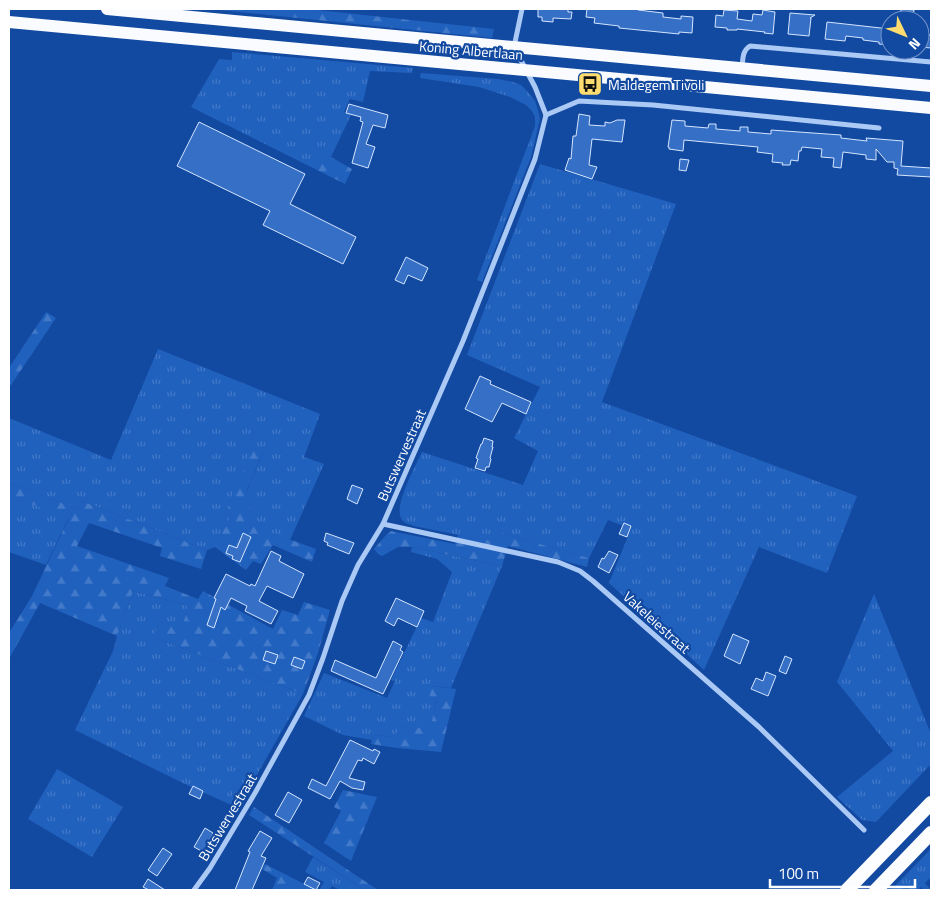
<svg xmlns="http://www.w3.org/2000/svg" width="940" height="899" font-family="'Titillium Web',sans-serif">
<defs>
<pattern id="grass-tufts" width="24" height="20" patternUnits="userSpaceOnUse" patternTransform="scale(1.25)"><rect width="24" height="20" fill="#2161be"/><path d="M3 7l-1-3M5 7V3M7 7l1-3M15 17l-1-3M17 17v-4M19 17l1-3" fill="none" stroke="#4279c8"/></pattern>
<pattern id="forest-firs" width="22" height="20" patternUnits="userSpaceOnUse" patternTransform="scale(1.25)"><rect width="22" height="20" fill="#2161be"/><path d="M5 1l3.5 6h-7zM16 11l3.5 6h-7z" fill="#4279c8"/></pattern>
</defs>
<rect width="100%" height="100%" fill="#1249a1"/>
<g fill="url(#grass-tufts)">
<path d="M232,52L413,68L412,73L370,71L363,102L350,99L344,112L351,115L331,157C321,156 317,159 311,167L191,107L219,59L232,60Z"/>
<polygon points="421,73 498,79 513,82 521,85 528,92 535,101 538,110 540,119 531,157 482,282 477,280 535,126 535,117 532,111 526,105 510,97 479,87 420,78"/>
<path d="M540,164L676,204L602,402L857,496L827,573L759,547L704,670L609,583L631,529L608,520L589,558L502,533L498,543L414,526C409,524 403,523 401,518C394,505 416,465 422,452L523,485L538,451L514,438L540,387L467,355Z"/>
<polygon points="158,349 320,414 304,457 324,464 290,540 244,523 251,506 246,493 264,450 215,547 207,550 82,501 78,509 9,483 9,418 111,460"/>
<polygon points="9,496 69,517 46,565 9,552"/>
<polygon points="412,547 502,566 451,688 433,686 437,699 430,729 398,727 396,737 373,735 372,740 343,735 304,716 324,673 387,698 395,681 391,680 421,618 433,622 452,572 437,559 411,552"/>
<polygon points="133,591 189,606 182,627 160,622 153,637 303,694 238,808 187,785 75,730 113,651 117,636"/>
<polygon points="874,594 931,734 931,764 876,822 862,820 837,797 893,751 837,682"/>
<polygon points="57,769 123,807 92,857 28,819"/>
<polygon points="931,849 931,877 925,883 931,890 924,890 921,887 918,890 911,890 906,885 901,890 891,890"/>
<polygon points="313,857 365,890 340,890 332,886 329,890 319,890 324,882 305,872"/>
</g>
<g fill="url(#forest-firs)">
<polygon points="209,9 308,9 494,29 492,38"/>
<polygon points="323,156 331,157 352,169 345,184 311,167 315,160"/>
<polygon points="46,312 56,318 9,388 9,368"/>
<polygon points="253,446 264,450 246,492 251,506 245,523 316,549 312,562 273,545 261,564 253,561 246,570 215,547 229,519 225,515"/>
<polygon points="9,483 78,509 82,501 207,550 201,569 160,556 162,548 89,523 77,546 169,578 165,586 198,599 203,591 273,629 282,610 298,615 304,602 330,610 318,653 303,694 153,637 160,622 182,626 189,606 133,591 117,636 40,603 9,659 9,633 32,596 69,518 9,496"/>
<polygon points="391,531 455,544 458,535 498,542 502,533 589,558 587,567 508,546 502,566 412,547 398,547 382,556 378,554 374,549 386,535"/>
<polygon points="432,686 456,689 441,752 397,748 371,744 373,735 396,737 398,727 430,728 437,700 429,698"/>
<polygon points="343,790 377,797 351,861 324,843 341,811 334,807"/>
<polygon points="254,807 378,890 365,890 249,815"/>
<polygon points="265,864 316,890 272,890 277,878 262,869"/>
</g>
<g fill="#3670c6" stroke="#d4e5fe">
<polygon points="538,9 568,9 568,12 572,12 571,19 553,18 553,22 542,21 542,17 538,17"/>
<polygon points="587,9 638,9 638,10 663,13 663,17 681,19 681,16 693,17 692,33 679,32 679,34 619,28 619,26 594,23 595,18 586,17"/>
<polygon points="901,9 914,10 913,19 900,18"/>
<polygon points="724,10 738,11 737,19 752,21 753,14 762,15 763,10 775,12 773,34 764,33 765,32 737,29 737,30 727,30 727,28 715,27 716,15 723,16"/>
<polygon points="790,13 815,15 810,18 811,18 809,36 788,34"/>
<polygon points="827,22 890,29 889,45 879,44 879,42 863,40 863,38 846,36 845,41 825,39"/>
<polygon points="920,34 931,35 931,48 920,47"/>
<polygon points="349,104 388,115 385,128 373,125 366,144 375,147 368,168 352,163 363,122 360,121 361,117 346,113"/>
<polygon points="579,114 590,116 589,125 605,126 605,122 610,123 617,120 625,120 622,142 592,139 589,165 597,167 592,179 565,170 569,158 571,159 573,136 576,136"/>
<polygon points="672,120 685,121 685,126 708,128 709,124 716,124 716,129 740,131 740,127 748,127 748,132 771,134 771,130 841,135 841,138 867,141 866,138 903,141 901,166 931,168 931,177 897,175 898,169 894,168 894,162 887,162 876,149 876,160 866,159 866,155 843,152 841,168 833,167 834,158 821,157 822,149 802,147 801,151 799,151 798,161 791,160 790,165 782,165 783,163 772,162 773,154 757,152 758,147 684,140 683,151 669,149 669,147 668,147"/>
<polygon points="199,122 305,174 290,204 356,237 343,264 263,225 270,211 177,166"/>
<polygon points="680,159 689,160 686,171 679,170"/>
<polygon points="406,257 428,268 422,281 408,275 404,284 395,280"/>
<polygon points="480,376 491,381 490,384 531,402 526,414 502,403 492,422 465,409"/>
<polygon points="484,438 493,441 492,447 493,447 490,458 491,459 489,467 486,467 485,471 475,468 478,459 476,458 481,444 482,444"/>
<polygon points="352,485 363,489 357,504 347,499"/>
<polygon points="624,523 631,526 627,537 619,534"/>
<polygon points="243,533 251,537 240,562 232,559 233,556 226,553 229,545 237,548"/>
<polygon points="326,533 354,543 349,554 327,545 328,543 324,541"/>
<polygon points="271,551 281,556 279,561 304,574 293,598 267,586 259,601 278,611 271,624 245,611 247,606 231,598 225,610 221,607 214,628 207,625 216,599 214,598 226,574 250,586 251,584 255,586"/>
<polygon points="609,551 618,555 609,573 598,567 602,558 604,559"/>
<polygon points="396,598 424,611 417,627 398,618 394,626 385,621"/>
<polygon points="733,634 749,641 740,664 724,656"/>
<polygon points="393,641 402,646 400,650 403,652 383,694 331,671 335,660 376,678"/>
<polygon points="266,651 278,655 275,664 263,660"/>
<polygon points="785,656 792,659 786,674 779,671"/>
<polygon points="294,657 305,661 302,669 291,665"/>
<polygon points="766,672 776,676 768,696 751,689 756,678 763,681"/>
<polygon points="350,740 373,751 374,749 380,752 374,764 363,758 362,761 358,760 349,778 365,782 363,790 352,788 340,781 330,799 308,788 312,779 326,786"/>
<polygon points="193,786 203,791 200,799 189,794"/>
<polygon points="288,792 302,800 289,823 275,815"/>
<polygon points="205,828 213,833 207,845 213,848 209,855 194,847"/>
<polygon points="260,831 272,838 261,856 266,858 252,890 235,890 250,852 248,851"/>
<polygon points="163,848 172,854 157,876 148,870"/>
<polygon points="308,877 320,883 316,890 304,884"/>
<polygon points="148,879 165,890 149,890 143,887"/>
</g>
<g fill="none" stroke-linecap="round" stroke-linejoin="round">
<g stroke="#abc9f5" stroke-width="5">
<path d="M742,68C743,59 742,51 750,46L931,62"/>
<polyline points="546,115 579,101 653,105 879,128"/>
<polyline points="383,524 558,562 580,571 593,581 759,727 864,830"/>
<polyline points="194,890 210,868 255,793 309,695 323,658 342,601 358,565 383,524 463,341 535,159 546,115 535,87 514,47 522,9"/>
</g>
<g stroke="#f9fbff" stroke-width="12">
<polyline points="107,9 931,86"/>
<polyline points="9,22 931,108"/>
</g>
<g stroke="#fcfdff" stroke-width="14">
<polyline points="847,890 931,803"/>
<polyline points="876,890 931,833"/>
</g>
</g>
<defs>
<symbol id="bus-square" viewBox="-11 -11 22 22"><rect x="-9" y="-9" width="18" height="18" rx="4" fill="#ffdc6f" stroke="#1249a1"/><path d="M-5-6H5V4H4V6H2V4H-2V6H-4V4H-5ZM-3.5-4V0h7V-4ZM-3.5 1.2v1.5H-2V1.2ZM2 1.2v1.5H3.5V1.2Z" fill="#111"/></symbol>
</defs>
<g fill-rule="evenodd">
<use href="#bus-square" x="576" y="70" width="28" height="28"/>
</g>
<g text-anchor="middle" dominant-baseline="central" stroke-width="4.5" stroke-linejoin="round" paint-order="stroke">
<g font-size="14" fill="#fff" stroke="#1249a1">
<text transform="translate(471 50) rotate(5)">Koning Albertlaan</text>
<text transform="translate(401 455) rotate(-66)">Butswervestraat</text>
<text transform="translate(657 622) rotate(42)">Vakeleiestraat</text>
<text transform="translate(227 817) rotate(-59)">Butswervestraat</text>
</g>
<g font-size="14" fill="#fff" stroke="#1249a1" text-anchor="start">
<text x="608" y="84">Maldegem Tivoli</text>
</g>
</g>
<rect width="940" height="899" fill="none" stroke="#ffffff" stroke-width="20"/>
<g transform="translate(905 35) rotate(133)"><circle r="24" fill="#1249a1" stroke="#7192c7"/>
<path d="M0-4L9 19L0 12L-9 19Z" fill="#ffdc6f"/>
<text y="-8" font-size="14" font-weight="bold" text-anchor="middle" fill="#ffffff">N</text>
</g>
<path d="M770 879v8h145v-8" fill="none" stroke="#ffffff" stroke-width="2.5"/>
<text x="778" y="879" font-size="15" fill="#ffffff" stroke="#1249a1" stroke-width="4" paint-order="stroke">100 m</text>
</svg>
